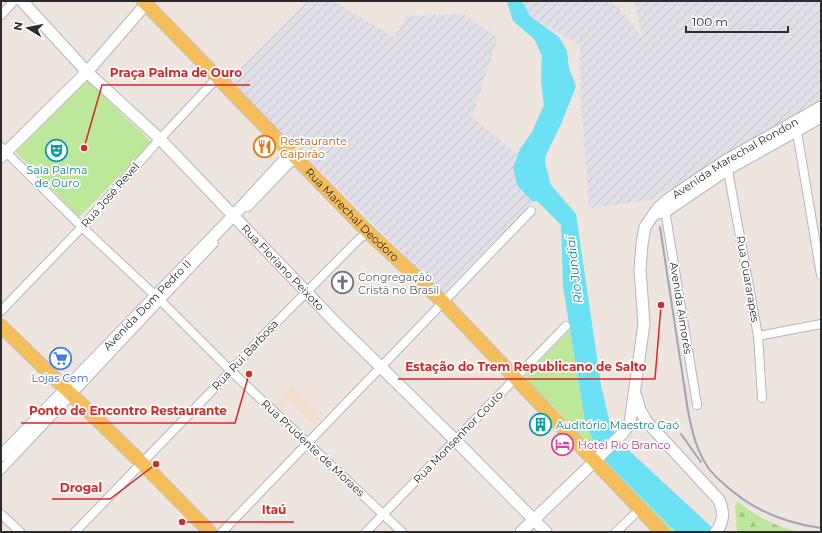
<svg xmlns="http://www.w3.org/2000/svg" width="822" height="533" font-family="Montserrat,sans-serif">
<defs>
<pattern id="industrial-furrows" width="10" height="10" patternUnits="userSpaceOnUse"><rect width="10" height="10" fill="#e0dfe7"/><path d="M-1 1l2-2M0 10L10 0M9 11l2-2" fill="none" stroke="#c0c0c6"/></pattern>
<pattern id="forest-firs" width="22" height="20" patternUnits="userSpaceOnUse"><rect width="22" height="20" fill="#bde799"/><path d="M5 1l3.5 6h-7zM16 11l3.5 6h-7z" fill="#a3c684"/></pattern>
</defs>
<rect width="100%" height="100%" fill="#eee5de"/>
<g fill="url(#industrial-furrows)">
<polygon points="308,1 333,1 394,37 408,16 463,14 498,38 472,117 518,155 513,168 517,185 533,202 443,293 229,80"/>
<polygon points="522,1 611,1 626,16 643,39 635,3 633,1 821,1 821,104 650,200 589,208 581,102 580,45 530,16"/>
</g>
<polygon fill="#f0e0cd" points="292,385 323,416 314,426 290,401 281,410 274,405"/>
<path fill="url(#forest-firs)" d="M738,502C757,517 778,528 802,532H737L735,506Z"/>
<g fill="#bde799">
<polygon points="87,80 152,143 79,217 16,152"/>
<polygon points="570,330 585,422 600,456 676,532 668,532 553,406 526,381 526,375"/>
</g>
<polygon fill="#6de1f4" points="505,1 522,1 530,16 559,37 567,51 569,68 576,86 562,122 545,157 546,167 551,185 576,214 601,385 611,427 622,444 717,532 676,532 600,456 585,422 563,287 561,225 537,201 533,202 517,185 513,168 520,149 532,132 544,105 541,80 542,56 534,39 513,21 507,2"/>
<g fill="none" stroke-linecap="round" stroke-linejoin="round">
<defs>
<g id="street">
<polyline points="1,15 14,1"/>
<polyline points="796,126 821,275"/>
<polyline points="1,147 82,227 160,300 231,371 402,532"/>
<polyline points="727,165 758,336 762,398"/>
<polyline points="248,207 290,163 298,160"/>
<polyline points="666,207 666,216 697,405"/>
<polyline points="1,311 82,227 158,141 217,78"/>
<polyline points="758,336 821,324"/>
<polyline points="1,470 214,243"/>
<polyline points="1,514 20,532"/>
<polyline points="75,532 231,371 259,340 358,240 368,232"/>
<polyline points="222,532 531,211"/>
<polyline points="366,532 566,326"/>
<polyline points="616,532 640,509"/>
</g>
<g id="secondary">
<path id="s1" d="M22,1L87,72L160,139L335,322L455,440L546,532"/>
<polyline points="1,157 87,72 146,4"/>
<polyline points="654,214 666,211 728,169 821,117"/>
<path d="M636,396L640,410L647,422L719,500C724,511 724,522 716,532"/>
<path id="s2" d="M1,456L233,216L291,153"/>
<path id="s3" d="M521,532L598,458L623,433L630,423L644,324L640,270L642,244L645,227L658,208L667,200L725,161L821,107"/>
</g>
<g id="primary">
<path id="s4" d="M143,1L368,232L443,302L662,532"/>
<polyline points="1,326 149,470 210,532"/>
</g>
</defs>
<use href="#street" stroke="#b2b6c0" stroke-width="10"/>
<use href="#secondary" stroke="#b2b6c0" stroke-width="13"/>
<use href="#primary" stroke="#c4c4c4" stroke-width="15"/>
<use href="#street" stroke="#fff" stroke-width="8"/>
<use href="#secondary" stroke="#fff" stroke-width="11"/>
<use href="#primary" stroke="#f6be5b" stroke-width="13"/>
<g stroke="#a0a6b7" stroke-width="2">
<path d="M660,227L688,411C692,432 697,452 709,469C713,474 719,480 724,484C752,510 784,523 821,528"/>
<polyline points="681,434 701,462"/>
</g>
</g>
<defs>
<symbol id="restaurant-ring" viewBox="-11 -11 22 22"><circle r="9.5" fill="#fff" stroke="#e8710a" stroke-width="1.5"/><path d="M-5-6h1v4h1v-4h1v4h1v-4h1v5L-1.5 .5V6h-2V.5L-5-1ZM5-6V6H3V1.5H1.5Q1.5-4 5-6Z" fill="#e8710a"/></symbol>
<symbol id="theatre-ring" viewBox="-11 -11 22 22"><circle r="9.5" fill="#fff" stroke="#0f9aa8" stroke-width="1.5"/><path d="M-5-5.5Q0-4 5-5.5V0Q5 5 0 6Q-5 5-5 0ZM-3.3-2.5H-1v1.5H-3.3ZM1-2.5H3.3v1.5H1ZM-2.8 1Q0 5.5 2.8 1Z" fill="#0f9aa8"/></symbol>
<symbol id="church-ring" viewBox="-11 -11 22 22"><circle r="9.5" fill="#fff" stroke="#6b7280" stroke-width="1.5"/><path d="M-1.2-6h2.4v3.5h3.3v2.4h-3.3V6h-2.4V-.1h-3.3v-2.4h3.3Z" fill="#6b7280"/></symbol>
<symbol id="supermarket-ring" viewBox="-11 -11 22 22"><circle r="9.5" fill="#fff" stroke="#3f7fe0" stroke-width="1.5"/><path d="M-6-5.5h2.5l.6 2H6L4.5 2H-2.5L-4.4-4H-6ZM-1.5 3.2a1.3 1.3 0 1 0 .1 0ZM3 3.2a1.3 1.3 0 1 0 .1 0Z" fill="#3f7fe0"/></symbol>
<symbol id="building-ring" viewBox="-11 -11 22 22"><circle r="9.5" fill="#fff" stroke="#0f9aa8" stroke-width="1.5"/><path d="M-4-6H4V6H1V3H-1V6H-4ZM-2.5-4.3h1.7v1.8h-1.7ZM.8-4.3h1.7v1.8H.8ZM-2.5-1h1.7V.8h-1.7ZM.8-1h1.7V.8H.8Z" fill="#0f9aa8"/></symbol>
<symbol id="hotel-ring" viewBox="-11 -11 22 22"><circle r="9.5" fill="#fff" stroke="#d1479c" stroke-width="1.5"/><path d="M-6-4.5h1.5V1H6V5H4.5V3h-9V5H-6ZM-4 0a1.8 1.8 0 1 1 3.6 0ZM.5 0V-2.5h3Q6-2.5 6 0Z" fill="#d1479c"/></symbol>
</defs>
<g fill-rule="evenodd">
<use href="#restaurant-ring" x="252" y="134" width="25" height="25"/>
<use href="#theatre-ring" x="44" y="138" width="25" height="25"/>
<use href="#church-ring" x="330" y="270" width="25" height="25"/>
<use href="#supermarket-ring" x="48" y="346" width="25" height="25"/>
<use href="#building-ring" x="528" y="412" width="25" height="25"/>
<use href="#hotel-ring" x="550" y="432" width="25" height="25"/>
</g>
<g text-anchor="middle" dominant-baseline="central" stroke-width="3.5" stroke-linejoin="round" paint-order="stroke">
<g font-size="11" fill="#c56008" stroke="#fff" text-anchor="start">
<text x="280" y="141">Restaurante<tspan x="280" dy="13">Caipirão</tspan></text>
</g>
<g font-size="11" fill="#2c2c2c" stroke="#fff">
<text stroke="none"><textPath href="#s3" startOffset="467">Avenida Marechal Rondon</textPath></text>
<text transform="translate(110 195) rotate(-49)">Rua José Revel</text>
<text stroke="none"><textPath href="#s4" startOffset="299">Rua Marechal Deodoro</textPath></text>
<text stroke="none"><textPath href="#s1" startOffset="373">Rua Floriano Peixoto</textPath></text>
<text transform="translate(748 279) rotate(80)">Rua Guararapes</text>
<text stroke="none"><textPath href="#s2" startOffset="210">Avenida Dom Pedro II</textPath></text>
<text transform="translate(681 308) rotate(81)">Avenida Aimorés</text>
<text transform="translate(245 355) rotate(-47)">Rua Rui Barbosa</text>
<text transform="translate(458 437) rotate(-46)">Rua Monsenhor Couto</text>
<text transform="translate(313 448) rotate(43)">Rua Prudente de Moraes</text>
</g>
<g font-size="11" fill="#0d838f" stroke="#fff">
<text x="57" y="170">Sala Palma<tspan x="57" dy="13">de Ouro</tspan></text>
<text x="556" y="425" text-anchor="start">Auditório Maestro Gaó</text>
</g>
<g font-size="11" fill="#5b616d" stroke="#fff" text-anchor="start">
<text x="358" y="277">Congregação<tspan x="358" dy="13">Cristã no Brasil</tspan></text>
</g>
<g font-size="11" fill="#366cbe" stroke="#fff">
<text x="60" y="378">Lojas Cem</text>
</g>
<g font-size="11" fill="#b23c85" stroke="#fff" text-anchor="start">
<text x="578" y="445">Hotel Rio Branco</text>
</g>
<g font-size="12" font-style="italic" fill="#087c9d" stroke="#fff">
<text transform="translate(574 270) rotate(-97)">Rio Jundiaí</text>
</g>
</g>
<path fill="none" stroke="#d62828" stroke-width="1.5" d="M84 148L102 85H250M661 305L655 379H398M249 374L235 423H21M156 464L110 499H52M182 522L254 522H294"/>
<g fill="#d62828" stroke="#fff" stroke-width="1.5">
<circle cx="84" cy="148" r="4"/>
<circle cx="661" cy="305" r="4"/>
<circle cx="249" cy="374" r="4"/>
<circle cx="156" cy="464" r="4"/>
<circle cx="182" cy="522" r="4"/>
</g>
<g font-size="12" text-anchor="middle" font-weight="bold" fill="#d62828" stroke="#fff" stroke-width="3.5" stroke-linejoin="round" paint-order="stroke">
<text x="176" y="77">Praça Palma de Ouro</text>
<text x="526" y="371">Estação do Trem Republicano de Salto</text>
<text x="128" y="415">Ponto de Encontro Restaurante</text>
<text x="81" y="492">Drogal</text>
<text x="274" y="514">Itaú</text>
</g>
<rect width="822" height="533" fill="none" stroke="#2c2c2c" stroke-width="4"/>
<g transform="translate(28 28) rotate(280)" stroke="#ffffff" stroke-width="3" paint-order="stroke">
<path d="M0-3L7 15L0 10L-7 15Z" fill="#2c2c2c"/>
<text y="-6" font-size="11" font-weight="bold" text-anchor="middle" fill="#2c2c2c">N</text>
</g>
<path d="M686 26v6h102v-6" fill="none" stroke="#2c2c2c" stroke-width="2"/>
<text x="692" y="26" font-size="12" fill="#2c2c2c" stroke="#ffffff" stroke-width="3" paint-order="stroke">100 m</text>
</svg>
